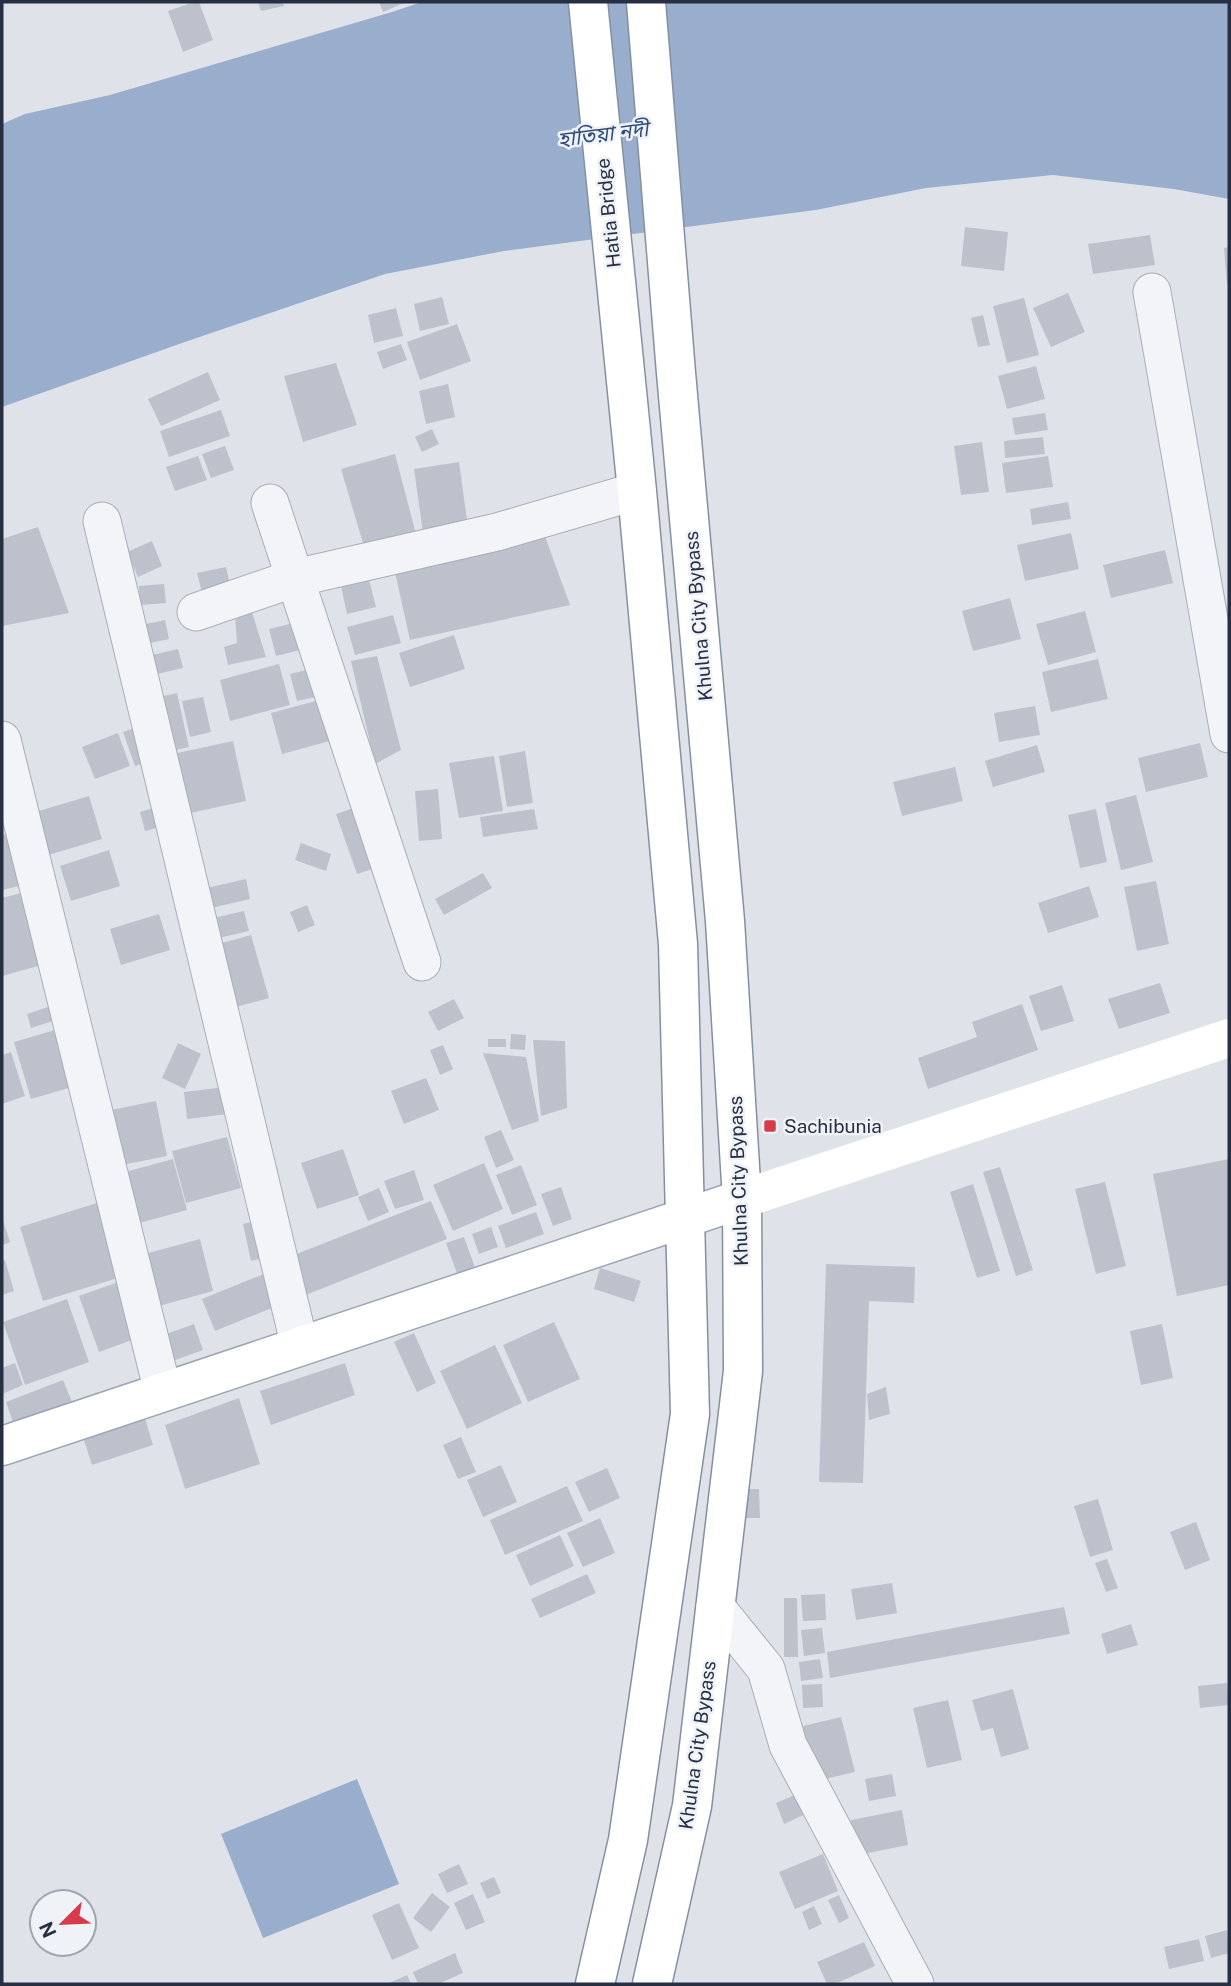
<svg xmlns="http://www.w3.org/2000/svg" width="1231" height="1986" font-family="'Public Sans','Noto Sans Bengali',sans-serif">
<rect width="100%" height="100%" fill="#dfe3e9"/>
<g fill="#98aecc">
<polygon points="422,2 1229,2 1229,199 1174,189 1053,175 926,188 816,210 504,251 385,274 182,343 2,407 2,124 25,114 110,95 392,12"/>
<polygon points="357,1779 399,1884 263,1938 221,1834"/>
</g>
<g fill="#bcc1cc">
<polygon points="194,2 199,2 213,40 183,52 168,11"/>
<polygon points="258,2 283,2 284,6 261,11"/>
<polygon points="379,2 406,2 383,12"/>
<polygon points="965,227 1008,232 1004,271 961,266"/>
<polygon points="1150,235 1155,265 1093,274 1088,244"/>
<polygon points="1229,247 1229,285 1227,285 1224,248"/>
<polygon points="1068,293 1085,332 1051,347 1033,308"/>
<polygon points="442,297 449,324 420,331 414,304"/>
<polygon points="1024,298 1039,355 1007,363 993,306"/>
<polygon points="396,308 403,336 374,343 368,315"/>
<polygon points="983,315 990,345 978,347 971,318"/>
<polygon points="457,324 471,361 420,380 407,342"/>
<polygon points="401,344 407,360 383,369 377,352"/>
<polygon points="336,363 357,425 303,442 284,376"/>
<polygon points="1036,366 1045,399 1007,409 998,376"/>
<polygon points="208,372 220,400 161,426 148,399"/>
<polygon points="448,384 455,417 426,424 419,391"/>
<polygon points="221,410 230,436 169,457 160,431"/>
<polygon points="1045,413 1048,430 1015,435 1012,418"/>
<polygon points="432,429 439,444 422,452 415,437"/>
<polygon points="1043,437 1045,454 1005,458 1004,441"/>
<polygon points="982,442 989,492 961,495 954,446"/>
<polygon points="225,446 234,470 211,478 202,454"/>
<polygon points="395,454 417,538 366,553 341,469"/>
<polygon points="198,456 207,480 175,491 166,467"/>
<polygon points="1048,456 1053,487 1006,493 1002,463"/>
<polygon points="459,462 468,527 423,533 414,469"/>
<polygon points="1068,502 1071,519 1032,525 1030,509"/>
<polygon points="38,527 69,613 2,626 2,539"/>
<polygon points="543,531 570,605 410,640 393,563"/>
<polygon points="1071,533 1079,569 1025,581 1017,545"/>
<polygon points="152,541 162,566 138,577 127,552"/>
<polygon points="1165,550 1173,583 1111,598 1103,565"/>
<polygon points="226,567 232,594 204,600 197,573"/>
<polygon points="369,580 376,607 347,614 341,586"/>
<polygon points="164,584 166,603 140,605 139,586"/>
<polygon points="1010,598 1021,639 973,651 962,611"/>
<polygon points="251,609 266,657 228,665 224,647 237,643 235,616"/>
<polygon points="1085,611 1096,652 1048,665 1036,624"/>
<polygon points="393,615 401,643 355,655 347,627"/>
<polygon points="165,620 169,639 150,643 146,624"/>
<polygon points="298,622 304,649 276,656 269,629"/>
<polygon points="454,635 465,669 410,687 399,653"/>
<polygon points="178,649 183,668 149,676 144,657"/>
<polygon points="377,656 401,750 375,764 351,661"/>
<polygon points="1098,659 1108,699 1051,712 1042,672"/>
<polygon points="279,664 290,705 230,721 220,680"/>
<polygon points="318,667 325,695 297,701 290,674"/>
<polygon points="177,693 189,747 167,752 155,698"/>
<polygon points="203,697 211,732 190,737 182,701"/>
<polygon points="330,697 341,738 282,754 271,713"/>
<polygon points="1035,706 1040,735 999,742 994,713"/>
<polygon points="142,725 153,760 135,766 123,732"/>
<polygon points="118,733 130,766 95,779 82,747"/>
<polygon points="233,741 246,801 181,815 168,755"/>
<polygon points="1200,743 1208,777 1146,792 1138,758"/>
<polygon points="1037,745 1045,772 993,787 985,761"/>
<polygon points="525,751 533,803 507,807 499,756"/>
<polygon points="494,756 503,811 459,818 449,763"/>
<polygon points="955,767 963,801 902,816 893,782"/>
<polygon points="438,789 442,839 419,841 415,791"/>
<polygon points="1136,795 1153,862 1121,870 1105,803"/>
<polygon points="89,796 102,839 45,856 32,813"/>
<polygon points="365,804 385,865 357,874 336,814"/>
<polygon points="163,805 168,825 145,831 140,812"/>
<polygon points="534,809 538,829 483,837 480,817"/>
<polygon points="1096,809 1107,862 1080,868 1068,815"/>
<polygon points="17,832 28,884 2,890 2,835"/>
<polygon points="301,843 331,854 326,871 295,860"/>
<polygon points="109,850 120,886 71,901 60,866"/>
<polygon points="483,873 492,888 444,915 435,899"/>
<polygon points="246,879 250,899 211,908 207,888"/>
<polygon points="1156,881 1169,944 1137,951 1124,887"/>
<polygon points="1089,886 1099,917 1048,933 1038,903"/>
<polygon points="21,893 42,965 2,976 2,898"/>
<polygon points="307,905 315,925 298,932 290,912"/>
<polygon points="244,911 249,931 210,940 205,920"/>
<polygon points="159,914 170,950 121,965 110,929"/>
<polygon points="251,935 269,998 229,1009 211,946"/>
<polygon points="1160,983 1170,1013 1119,1029 1108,999"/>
<polygon points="1062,985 1074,1021 1041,1031 1029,996"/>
<polygon points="454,999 464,1018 438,1031 428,1012"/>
<polygon points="1022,1004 1038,1050 928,1089 918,1058 977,1037 972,1022"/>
<polygon points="51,1006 56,1020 31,1028 27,1014"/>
<polygon points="62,1028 79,1085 31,1099 14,1042"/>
<polygon points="511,1034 526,1035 525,1050 510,1049"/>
<rect x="488" y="1039" width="18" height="8"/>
<polygon points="533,1040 565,1041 567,1108 541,1116"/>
<polygon points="178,1043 201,1054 185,1089 162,1078"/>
<polygon points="443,1045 453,1069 440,1075 430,1050"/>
<polygon points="11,1052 25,1096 2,1104 2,1055"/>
<polygon points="483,1053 526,1057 539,1121 512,1130"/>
<polygon points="426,1078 439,1110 404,1124 391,1091"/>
<polygon points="225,1087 228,1114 187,1119 184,1092"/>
<polygon points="156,1101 167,1156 117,1166 106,1111"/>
<polygon points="501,1130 514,1160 496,1168 484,1137"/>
<polygon points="227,1137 241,1188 186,1203 172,1151"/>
<polygon points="343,1149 359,1195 317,1209 301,1163"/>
<polygon points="173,1159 187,1210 132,1225 118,1174"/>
<polygon points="1229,1159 1229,1285 1177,1296 1153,1174"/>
<polygon points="484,1163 503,1209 453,1231 433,1185"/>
<polygon points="521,1165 537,1205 512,1215 496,1175"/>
<polygon points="1000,1167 1033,1270 1016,1276 983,1172"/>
<polygon points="414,1170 424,1200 395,1209 384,1181"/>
<polygon points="1105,1182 1126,1266 1096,1274 1075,1189"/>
<polygon points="973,1184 1000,1271 977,1278 950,1192"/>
<polygon points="561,1187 572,1219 553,1226 541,1194"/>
<polygon points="379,1188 389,1212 368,1221 358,1197"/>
<polygon points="431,1201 447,1239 298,1298 284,1259"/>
<polygon points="97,1203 121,1277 43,1301 20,1227"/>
<polygon points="536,1212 544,1234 506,1248 498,1226"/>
<polygon points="2,1217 10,1242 2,1245"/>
<polygon points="261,1220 268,1257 251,1261 243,1224"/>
<polygon points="491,1227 498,1247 479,1254 472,1234"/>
<polygon points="464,1237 477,1273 459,1279 446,1243"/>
<polygon points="200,1239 213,1291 159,1306 145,1254"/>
<polygon points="5,1260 14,1291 2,1295 2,1261"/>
<polygon points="826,1264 915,1267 914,1303 869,1301 863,1483 819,1482"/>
<polygon points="600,1268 641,1281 634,1302 594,1289"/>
<polygon points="271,1271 284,1303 215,1331 202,1299"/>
<polygon points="121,1281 140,1337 99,1352 79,1296"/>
<polygon points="67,1299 89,1362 25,1385 3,1322"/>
<polygon points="554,1322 580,1379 528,1402 503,1345"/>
<polygon points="194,1324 203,1350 170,1362 161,1336"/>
<polygon points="1162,1324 1173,1378 1141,1385 1130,1331"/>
<polygon points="414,1333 436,1383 417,1392 394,1342"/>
<polygon points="495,1345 522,1403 467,1429 440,1371"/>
<polygon points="15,1363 23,1385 2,1394 2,1368"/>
<polygon points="345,1363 355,1395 271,1425 260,1391"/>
<polygon points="63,1380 72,1402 14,1425 6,1402"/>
<polygon points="886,1387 890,1414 869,1420 867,1394"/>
<polygon points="239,1398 260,1464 185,1489 165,1425"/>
<polygon points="144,1415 153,1445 92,1465 82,1434"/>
<polygon points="461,1437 476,1472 458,1479 443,1445"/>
<polygon points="501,1465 517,1502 483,1517 467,1480"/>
<polygon points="607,1468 620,1498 589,1512 575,1482"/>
<polygon points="567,1486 583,1521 505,1555 490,1520"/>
<polygon points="742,1489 759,1489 760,1518 742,1518"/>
<polygon points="1098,1499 1113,1550 1090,1557 1074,1506"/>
<polygon points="600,1518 615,1553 583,1567 567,1533"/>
<polygon points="1196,1522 1210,1560 1185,1570 1170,1532"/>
<polygon points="560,1535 574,1566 530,1586 516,1555"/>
<polygon points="1107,1559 1118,1588 1106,1592 1095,1563"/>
<polygon points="587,1574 596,1593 540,1618 531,1599"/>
<polygon points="892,1583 897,1613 856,1620 851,1589"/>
<polygon points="825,1594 826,1620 803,1621 801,1595"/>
<polygon points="784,1598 797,1598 798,1657 784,1657"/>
<polygon points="1064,1607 1070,1634 830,1678 827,1652"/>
<polygon points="1131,1624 1138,1645 1107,1654 1101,1634"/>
<polygon points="822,1628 825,1653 804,1656 801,1630"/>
<polygon points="820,1659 823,1678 801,1681 799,1662"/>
<polygon points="1227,1683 1229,1705 1200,1708 1198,1686"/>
<polygon points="822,1684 823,1707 803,1708 802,1685"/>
<polygon points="1013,1689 1029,1749 1001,1757 993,1728 981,1731 972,1700"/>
<polygon points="948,1700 962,1760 927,1768 913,1708"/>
<polygon points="841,1717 855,1772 816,1781 803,1726"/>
<polygon points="892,1774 896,1796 869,1801 865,1779"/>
<polygon points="802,1792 810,1812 784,1824 776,1803"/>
<polygon points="902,1810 908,1845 858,1855 851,1820"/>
<polygon points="823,1854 838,1891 795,1909 779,1872"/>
<polygon points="459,1864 468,1884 447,1893 438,1874"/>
<polygon points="494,1877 501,1893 487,1899 480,1883"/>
<polygon points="432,1893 450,1907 431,1932 413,1918"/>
<polygon points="473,1894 485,1922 466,1930 454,1903"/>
<polygon points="839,1895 849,1918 839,1923 828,1900"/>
<polygon points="399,1903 419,1948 392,1960 372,1915"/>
<polygon points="814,1906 822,1924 809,1930 802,1912"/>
<polygon points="1227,1930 1229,1953 1211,1958 1205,1936"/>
<polygon points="1199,1939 1204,1961 1169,1969 1164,1947"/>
<polygon points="864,1942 875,1966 835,1984 827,1984 817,1962"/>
<polygon points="455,1953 463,1973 438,1984 418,1984 413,1972"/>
<polygon points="407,1975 411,1984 387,1984"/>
</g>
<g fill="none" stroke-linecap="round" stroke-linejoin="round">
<defs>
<g id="street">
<polyline points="1152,292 1229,734"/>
<polyline points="270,503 422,962"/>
<polyline points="102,521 300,1347"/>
<polyline points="196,612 295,578 497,532 637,491"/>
<polyline points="2,740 163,1392"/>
<polyline points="715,1606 766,1669 788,1745 915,1984"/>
</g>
<polyline id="primary" points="2,1446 742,1199"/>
<g id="highway">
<polyline points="588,2 637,491 678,944 690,1414 628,1840 595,1984"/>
<polyline points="646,2 676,373 725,921 742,1199 743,1371 692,1806 652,1984"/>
</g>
</defs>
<use href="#street" stroke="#a8adb7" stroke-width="39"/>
<use href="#primary" stroke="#9ea6b6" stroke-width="41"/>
<use href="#highway" stroke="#868fa1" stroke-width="41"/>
<use href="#street" stroke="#f2f4f7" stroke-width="37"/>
<polyline stroke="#fff" stroke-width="38" points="742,1199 1229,1038"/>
<use href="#primary" stroke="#fff" stroke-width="38"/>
<use href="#highway" stroke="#fff" stroke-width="38"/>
</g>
<rect fill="#d63c4c" stroke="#eff2f7" stroke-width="2.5" x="763" y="1119" width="14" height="14" rx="3.5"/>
<g text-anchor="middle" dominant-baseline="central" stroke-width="5" stroke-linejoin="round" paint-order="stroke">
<g font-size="19" fill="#272f42" stroke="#eff2f7">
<text transform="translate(608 213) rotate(-96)">Hatia Bridge</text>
<text transform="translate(698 616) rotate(-95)">Khulna City Bypass</text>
<text transform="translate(738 1181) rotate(-92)">Khulna City Bypass</text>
<text transform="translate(697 1745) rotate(-82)">Khulna City Bypass</text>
</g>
<g font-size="19" fill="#272f42" stroke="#eff2f7" text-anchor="start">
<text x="784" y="1126">Sachibunia</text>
</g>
<g font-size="21" font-style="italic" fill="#2f4c78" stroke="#eff2f7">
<text transform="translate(603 134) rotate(-7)">হাতিয়া নদী</text>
</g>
</g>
<rect width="1231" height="1986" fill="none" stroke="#272f42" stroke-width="7"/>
<g transform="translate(63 1923) rotate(246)"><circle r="33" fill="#eff2f7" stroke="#9fa4af" stroke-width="2"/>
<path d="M0-5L12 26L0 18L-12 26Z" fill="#d63c4c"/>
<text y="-10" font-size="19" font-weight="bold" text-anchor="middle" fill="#272f42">N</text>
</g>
</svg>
